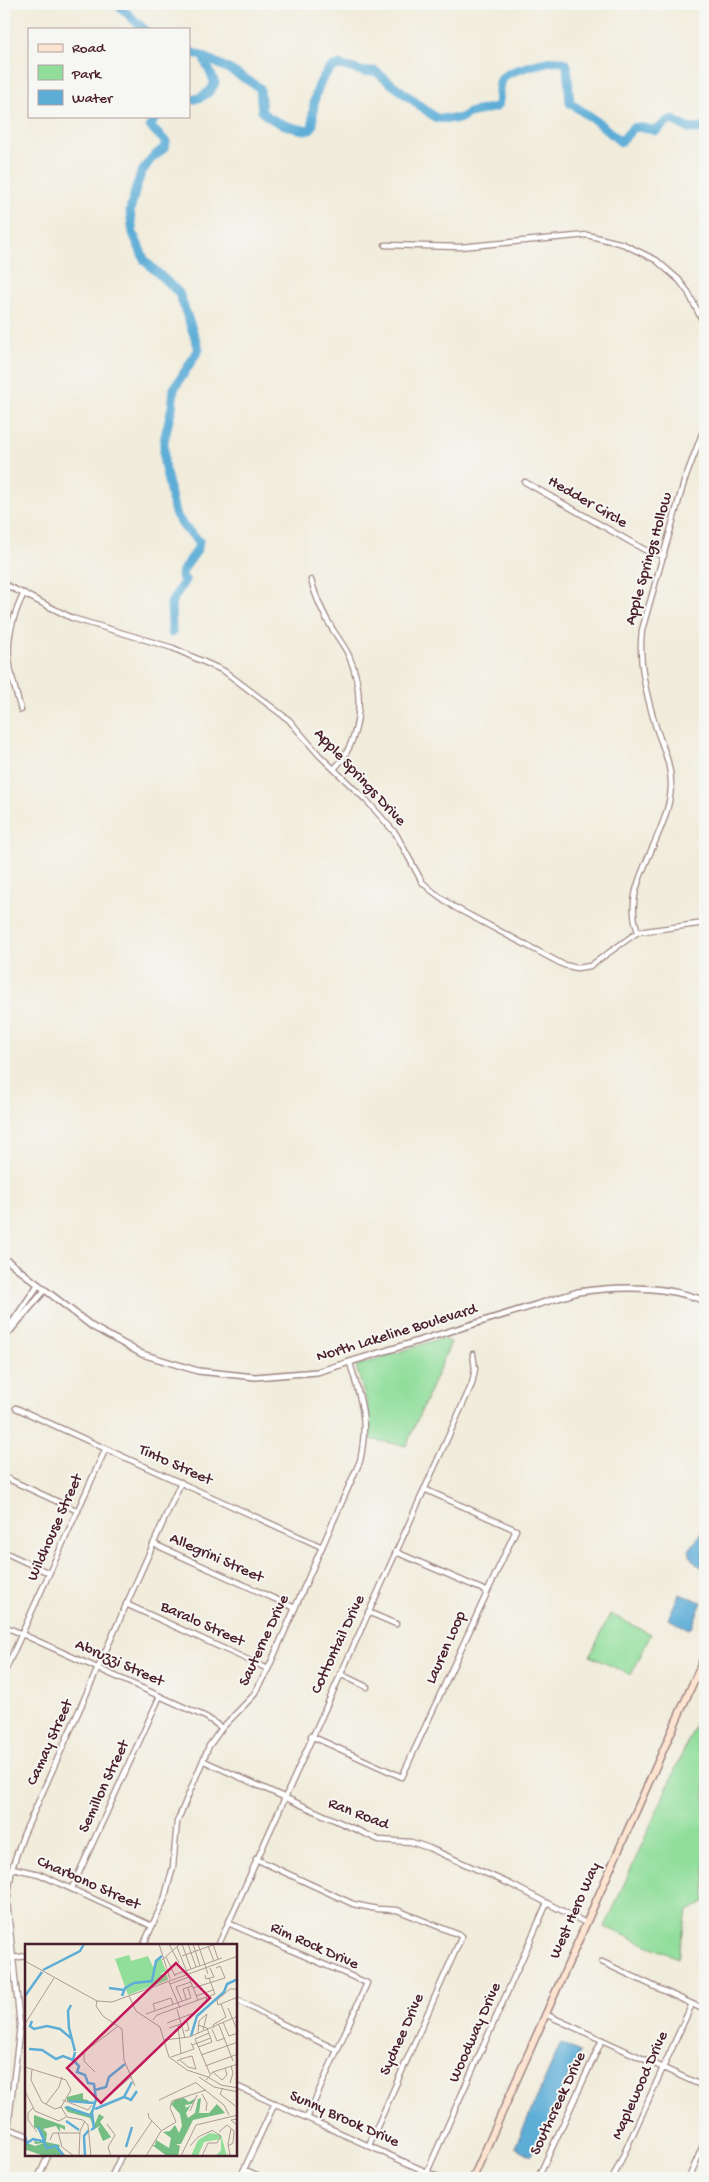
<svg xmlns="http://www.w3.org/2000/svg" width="709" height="2182" font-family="'Gochi Hand',sans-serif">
<rect width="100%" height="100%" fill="#f6f6f2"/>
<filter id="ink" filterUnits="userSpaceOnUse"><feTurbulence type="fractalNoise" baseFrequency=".02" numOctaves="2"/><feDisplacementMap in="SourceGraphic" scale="10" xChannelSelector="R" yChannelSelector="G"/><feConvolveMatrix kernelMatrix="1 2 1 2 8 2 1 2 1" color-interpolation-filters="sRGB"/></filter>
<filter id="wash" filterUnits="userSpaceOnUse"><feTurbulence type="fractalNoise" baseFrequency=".0096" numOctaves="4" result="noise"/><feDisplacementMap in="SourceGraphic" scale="20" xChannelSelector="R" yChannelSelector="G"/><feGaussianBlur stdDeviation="1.12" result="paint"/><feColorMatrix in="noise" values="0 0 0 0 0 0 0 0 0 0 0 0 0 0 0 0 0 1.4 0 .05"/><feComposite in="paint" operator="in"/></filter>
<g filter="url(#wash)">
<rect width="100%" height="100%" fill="#f1ecdb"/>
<g fill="#91de9b" stroke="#6e7e63">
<polygon points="442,1338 451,1342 406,1446 370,1439 367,1404 356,1366"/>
<polygon points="610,1614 651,1634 631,1675 590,1656"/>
<polygon points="705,1703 705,1901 687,1912 678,1958 605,1927"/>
</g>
<g fill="#5dadd7" stroke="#546681">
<path d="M705,1528V1568C695,1565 691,1561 689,1550Z"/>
<polygon points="679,1594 702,1602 692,1627 689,1629 668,1619"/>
<polygon points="561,2043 580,2052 541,2142 531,2156 515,2147"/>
</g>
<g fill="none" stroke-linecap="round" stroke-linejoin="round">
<polyline stroke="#5dadd7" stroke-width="1" points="694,1723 705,1725"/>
<g stroke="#5dadd7" stroke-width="9">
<polyline points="117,4 144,29"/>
<path d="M189,51C214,60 237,73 260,88L262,112C273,122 294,130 310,130L313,125C312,105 316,81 332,67L340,65L365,72L375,71L436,118L459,119L469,113L496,107C503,99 495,86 503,77C509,71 552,59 560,61C563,62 565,63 567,65L570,103L599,123L621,142L633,128L640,127L656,131L666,122L673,120C685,127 691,132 705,127"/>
<path d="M189,100C201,99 210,93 215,83L204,59"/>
<path d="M157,116L150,126L166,142L164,148L151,159L141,173L136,188L130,211L133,233L145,261L179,293L199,349L174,389L172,407L164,441V463L175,513L184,527L199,541C199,555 184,563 181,576L185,580L171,603L172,633"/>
</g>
</g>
</g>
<g filter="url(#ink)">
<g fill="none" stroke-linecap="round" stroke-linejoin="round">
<defs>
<g id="minor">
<polyline points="385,245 460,247 587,235 623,244 656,260 679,280 688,292 705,326"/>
<polyline points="525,482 645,550 664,556"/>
<path d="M311,580C316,598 323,614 333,630C338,638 345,647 349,656C365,692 362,740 334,769"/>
<polyline points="4,584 72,618 173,648 224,671 289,720 319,755 368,802 396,834 422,882 432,891 454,907 564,965 577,968 590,966 638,932 705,923"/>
<path d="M21,710C7,662 1,640 24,593"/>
<path d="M638,932C636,926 634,919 634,913C630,876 670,829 671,786C672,764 661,744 655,724C646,693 638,662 642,630L684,482L705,426"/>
<polyline points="16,1408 322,1547"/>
<polyline points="4,1477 78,1511"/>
<polyline points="154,1544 295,1608"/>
<polyline points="4,1552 49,1573"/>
<polyline points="396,1552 486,1591"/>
<polyline points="126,1604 268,1669"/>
<polyline points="368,1612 396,1624"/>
<polyline points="4,1626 206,1717 222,1728"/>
<polyline points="4,1673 106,1448"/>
<polyline points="340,1674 367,1687"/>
<polyline points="311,1736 402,1777 516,1530 424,1489"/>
<polyline points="204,1761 379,1840 411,1842 429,1848 510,1884 586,1923"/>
<polyline points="256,1859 353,1904 377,1909 397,1910 462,1936 369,2145"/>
<polyline points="12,1868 39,1874 152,1926"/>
<polyline points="72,1888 160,1696"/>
<polyline points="228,1923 367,1983 307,2118"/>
<path d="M143,1946L164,1900L173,1867L177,1822L209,1746L222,1728L253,1696L268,1669L360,1461C369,1420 361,1401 350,1363"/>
<polyline points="218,1946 472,1384 475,1369 473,1354"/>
<polyline points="12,1958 26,1956"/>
<polyline points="602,1962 705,2010"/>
<polyline points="236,1999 272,2019 337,2050"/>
<polyline points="545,2014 705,2087"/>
<polyline points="236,2086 440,2178"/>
<polyline points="26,2135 8,2128 20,2025 7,1902 12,1868 23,1836 181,1482"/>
<polyline points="245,2170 264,2178"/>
<polyline points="427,2172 547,1903"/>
<polyline points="38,2178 48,2156"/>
<polyline points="111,2178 121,2156"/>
<polyline points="240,2178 275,2103"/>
<polyline points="538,2178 602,2040"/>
<polyline points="613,2178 692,2004"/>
<polyline points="689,2178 705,2141"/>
</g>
<g id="tertiary">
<path d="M4,1258L93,1327L142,1354L198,1371L255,1377L317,1372L578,1292C620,1286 665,1285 705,1301"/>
<polyline points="4,1335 38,1285"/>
<polyline points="4,1338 45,1290"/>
</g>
<polyline id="secondary" points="473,2178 705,1656"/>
</defs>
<use href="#minor" stroke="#9e8683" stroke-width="7"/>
<use href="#tertiary" stroke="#9e8683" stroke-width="8"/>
<use href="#secondary" stroke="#9e8683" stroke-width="9"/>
<use href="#minor" stroke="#fff" stroke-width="4.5"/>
<use href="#tertiary" stroke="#fff" stroke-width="5"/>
<use href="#secondary" stroke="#fde4d1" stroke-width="6"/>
</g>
</g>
<g text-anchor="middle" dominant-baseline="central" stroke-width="4" stroke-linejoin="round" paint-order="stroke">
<g font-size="16" fill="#4a1f2b" stroke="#f6f6f2">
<text transform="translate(587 503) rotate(30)">Hedder Circle</text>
<text transform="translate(650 559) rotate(-74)">Apple Springs Hollow</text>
<text transform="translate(359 778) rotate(47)">Apple Springs Drive</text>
<text transform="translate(397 1334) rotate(-17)">North Lakeline Boulevard</text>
<text transform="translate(175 1466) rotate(24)">Tinto Street</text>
<text transform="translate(56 1528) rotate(-66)">Wildhouse Street</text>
<text transform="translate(216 1559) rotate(24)">Allegrini Street</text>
<text transform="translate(202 1625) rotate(24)">Baralo Street</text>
<text transform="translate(265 1641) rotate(-65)">Sauterne Drive</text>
<text transform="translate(339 1645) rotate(-65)">Cottontail Drive</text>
<text transform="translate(447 1648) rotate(-66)">Lauren Loop</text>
<text transform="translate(119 1664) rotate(24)">Abruzzi Street</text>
<text transform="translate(51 1743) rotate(-66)">Camay Street</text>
<text transform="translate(105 1787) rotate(-65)">Semillon Street</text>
<text transform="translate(358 1815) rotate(21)">Ran Road</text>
<text transform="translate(88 1884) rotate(24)">Charbono Street</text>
<text transform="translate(576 1911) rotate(-66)">West Hero Way</text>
<text transform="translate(314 1947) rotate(24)">Rim Rock Drive</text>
<text transform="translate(476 2033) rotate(-66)">Woodway Drive</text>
<text transform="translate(403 2035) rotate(-66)">Sydnee Drive</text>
<text transform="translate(641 2086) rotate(-66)">Maplewood Drive</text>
<text transform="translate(559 2104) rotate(-65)">Southcreek Drive</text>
<text transform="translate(344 2120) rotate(24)">Sunny Brook Drive</text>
</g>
</g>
<g transform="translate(25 1944)">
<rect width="212" height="212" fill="#f1ecdb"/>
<path d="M104,11L106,17L123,12L128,23L135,12L141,27L135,30L142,31L143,36L103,51L90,15ZM185,189L196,191L202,212H191L196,206V195L179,198L173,212H166L173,196Z" fill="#91de9b"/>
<path d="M58,149V155L63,156L66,160L42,157V153ZM159,154L164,158L171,154L167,160L160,161L161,164L166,161L161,169L163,174L170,169L173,155L176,154L174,169H184L192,160L200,169L168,176L156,200H151L155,202L153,212H142L127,201H130L131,196L144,204L146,194L138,188L145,187L150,181L154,189L157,182L155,170L146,160L151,155ZM43,162L63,172L67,165L69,182L74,170L79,173L75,178L86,193L78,197L73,185L75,182L66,187L69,184L65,174L43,168L39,163ZM9,171L40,182V186L35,183V188L31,182L18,185L22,189L21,198L35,201L34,204L41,212H19L2,206L0,208V198L10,202L19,199L10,200L9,196L13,198L19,195L16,187L9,183Z" fill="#74bd83"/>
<path fill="none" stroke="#5dadd7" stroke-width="2.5" d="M18,26L55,7L59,0M84,44L99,46M0,52L17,28M97,52L100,44L109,39L127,37L131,17L137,12M46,61L43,67L44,84L50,107M7,77L5,82L9,85L22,82L35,85L47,95M166,92L172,72L199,48L202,40L213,35M4,105L17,106L31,115L38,112L48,116M50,108L48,116L54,122L52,128L60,131L63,139L69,140L71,155L67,169L69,184L66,186M107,138L99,153L106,156L112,147M70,146L81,143L84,133L100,120M44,157L70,159M41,163L67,172M70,165L99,153M41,177L54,186M13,183L20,198M0,192L2,199L8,195L18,197L22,204L31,202L39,212M101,203L107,183M60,212L59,192L64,186"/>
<path fill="none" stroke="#ae9a95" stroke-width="1" d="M134,0L145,35M144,0L154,19M157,0L166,25M163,0L171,23M168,0L175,22M173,0L183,30M188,0L193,15M183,2L189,17M152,3L173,56M157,12L188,1M141,13L150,32M137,16L155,0M0,17L72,57L87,58M149,31L197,14M180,31L181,35L189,33L185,24M144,38L155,64M145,40L164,33M168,44L200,34L195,22L191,24M212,45H205L192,56L193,61L213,53M104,52L111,67L135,83L144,113L162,126L183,133M171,52L188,46M161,55L158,45L167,42M72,57L71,62L78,72L97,85L99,116L110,142M157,57L151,43L166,38M87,58L213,12M203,64L213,88M152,65L160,94M130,66L128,60L146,54L148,60M121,70L166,54L163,44M128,76L132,71L190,50L184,34M198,78L204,92L213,89M142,79L169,69L182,56L181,53M0,80L29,34M153,81L156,110M194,81L208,117M144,84L162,78L164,86L160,87M189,84L188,81L201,73L196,60M187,85L192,97L200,94M178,86L182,70M173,89L174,77L182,70M184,89L170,95L185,130M139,96L164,93L213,72M167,101L186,94M173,103L187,98L182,84L173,81M176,111L213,98M146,113L169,105L166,99M152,117L156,115L167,112L171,125L163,123L155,116M180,122L213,110M0,123L41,136L46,146L36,163L42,173L58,176L63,181L66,212M7,125L6,136L17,158L30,165L36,163M70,128L59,117V108L92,83M188,128L197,136L202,131L200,124M174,133L189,143L213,148M183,133L196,141L213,144M181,136L188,128L213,120M170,138L199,161L204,171M205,139L208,129L206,122M198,144L195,150L213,164M0,147L10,167L34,177L41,173M87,149L106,133M177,150L182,159L181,167M38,156L63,166L67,161M134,156L170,139M21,160L34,143L37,133M8,164L3,169V176L12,188M165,167L172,151M123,169L124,174L136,186M213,175L206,176L213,182M82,180L90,191L83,203L86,212M188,187L196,192L192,199M33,188L37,203L49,212M194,188L202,181L209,187L208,199L203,202M25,196L28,189H55M165,202L173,193L188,186M54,212L55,187L60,177M103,212L127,177M121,212L136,187L151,178L145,164L147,157L181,146M156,212L171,181L213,171M177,212L183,199H192M205,212L203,200L206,185"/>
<path fill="#c2185b" fill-opacity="0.15" stroke="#c2185b" stroke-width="2.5" d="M151,19L185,54L76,159L42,124Z"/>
<rect width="212" height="212" fill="none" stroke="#4a1f2b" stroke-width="2.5"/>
</g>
<rect width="709" height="2182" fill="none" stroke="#f6f6f2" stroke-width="20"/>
<rect x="28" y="28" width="162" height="90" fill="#f6f6f2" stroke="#b1a0a2"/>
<rect x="38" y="44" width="25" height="8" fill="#fde4d1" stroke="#b1a0a2"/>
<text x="72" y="52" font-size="15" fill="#4a1f2b">Road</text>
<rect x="38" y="65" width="25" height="15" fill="#91de9b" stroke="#b1a0a2"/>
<text x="72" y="78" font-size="15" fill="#4a1f2b">Park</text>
<rect x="38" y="90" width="25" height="15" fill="#5dadd7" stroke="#b1a0a2"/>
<text x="72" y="102" font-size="15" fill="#4a1f2b">Water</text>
</svg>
